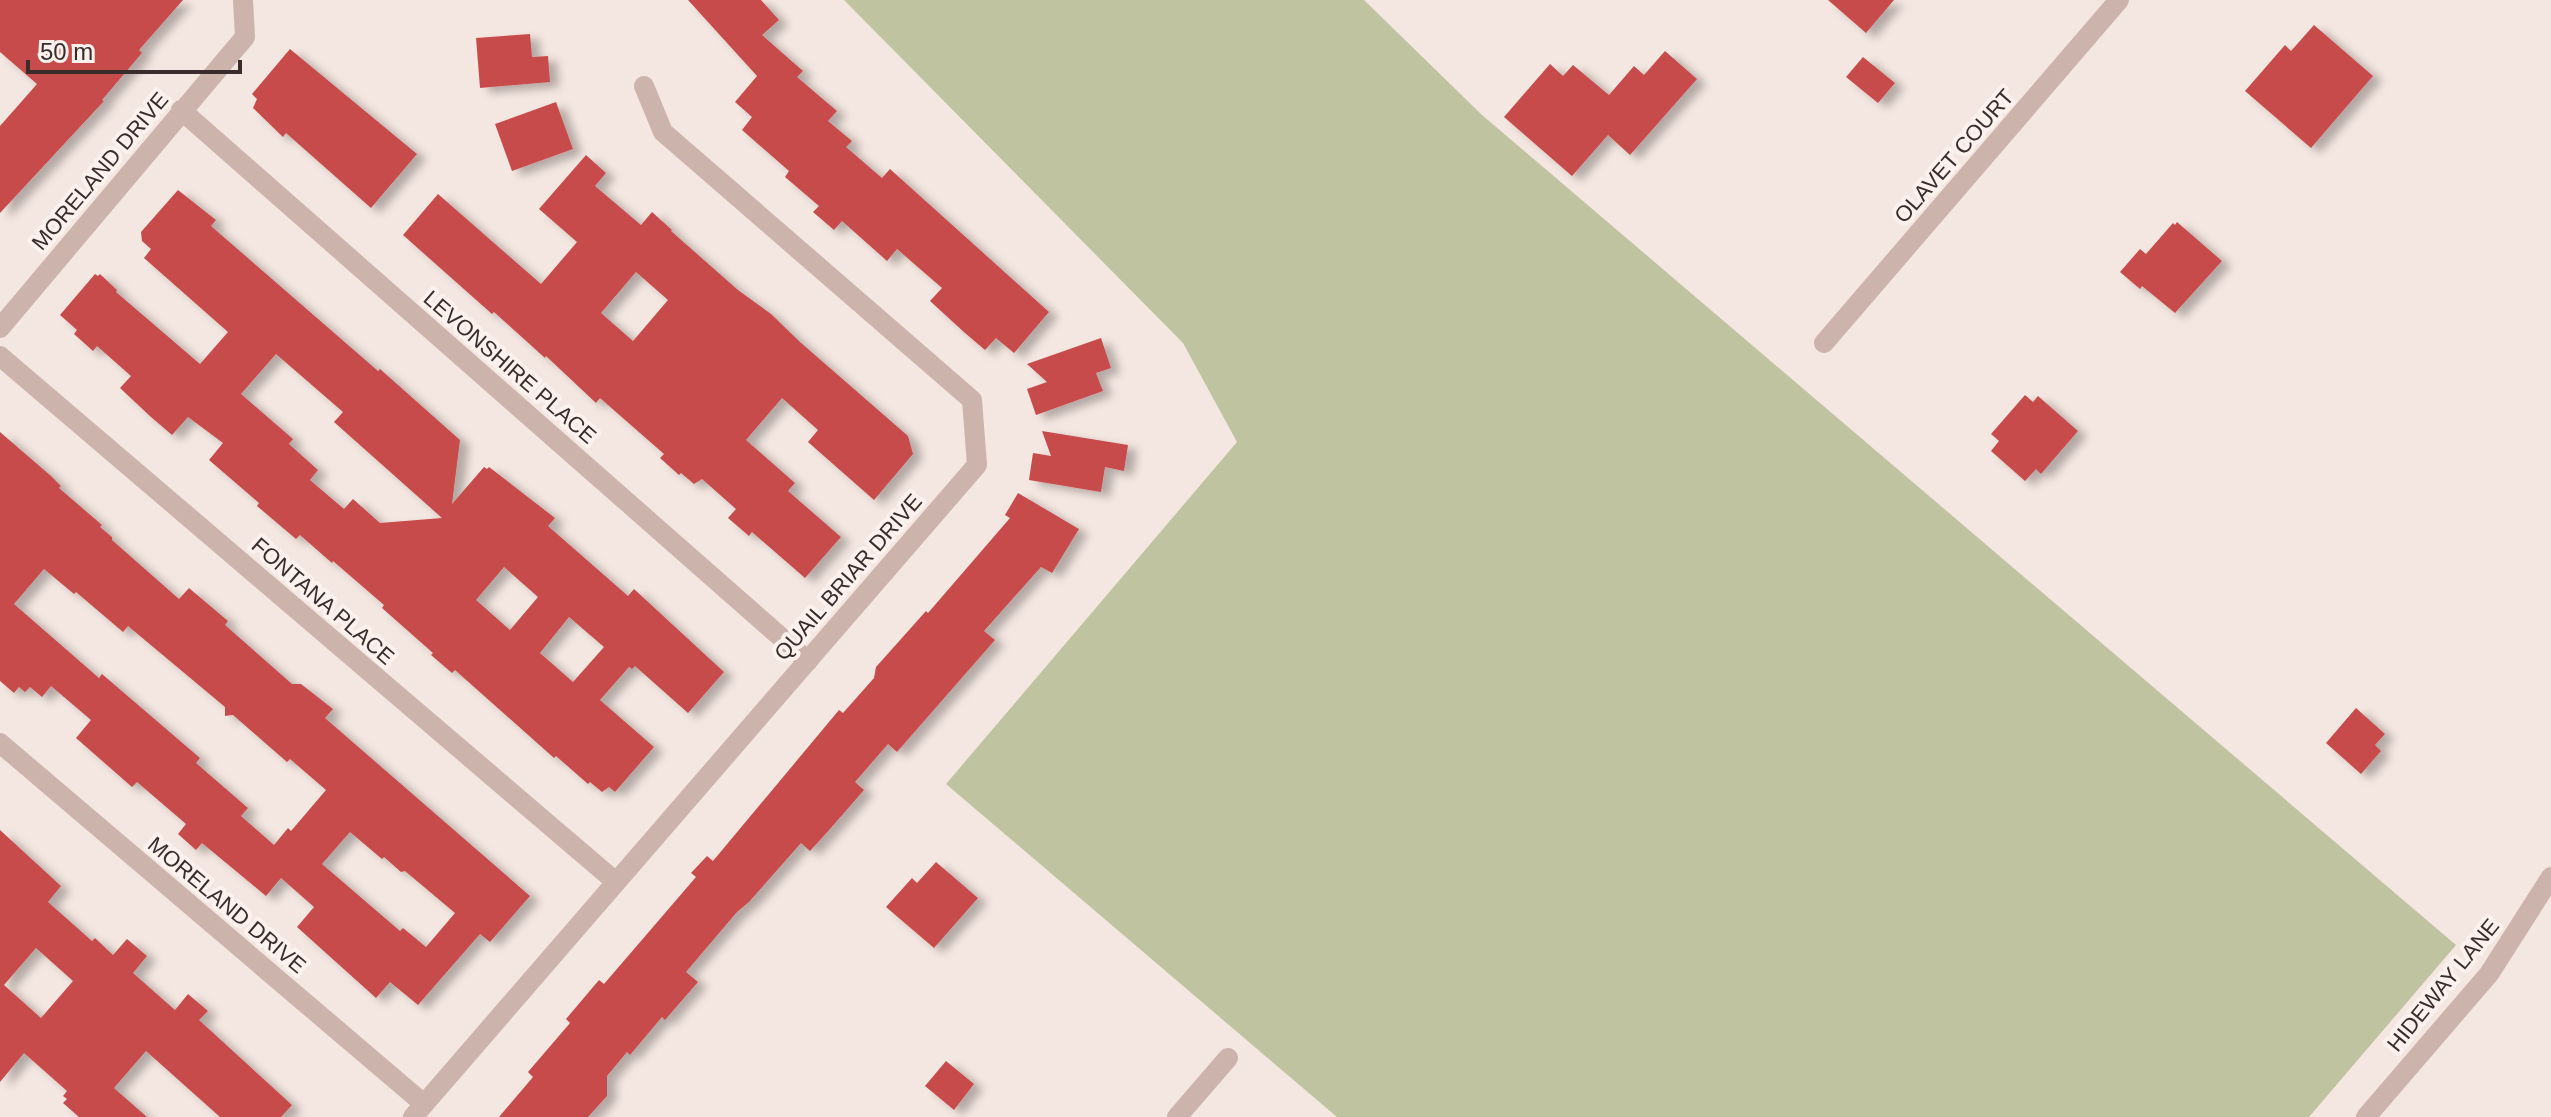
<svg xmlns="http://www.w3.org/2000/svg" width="2551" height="1117" font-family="Arial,sans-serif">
<defs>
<filter id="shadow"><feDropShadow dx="9" dy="5" stdDeviation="4" flood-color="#0004"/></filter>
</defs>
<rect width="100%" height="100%" fill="#f4e6e0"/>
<polygon fill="#c0c39f" points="844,0 1364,0 1482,115 2456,945 2309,1117 1337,1117 946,784 1237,442 1183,343"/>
<g fill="#c74c4b" fill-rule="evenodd" filter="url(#shadow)">
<polygon points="0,0 183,0 139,50 142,53 102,100 104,101 0,213 0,126 37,84 0,52"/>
<polygon points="688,0 761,0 779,20 762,35 803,71 797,77 837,111 828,121 852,141 846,147 882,178 890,169 1049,312 1014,353 996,338 985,350 965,333 930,301 942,288 897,249 887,261 842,221 834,230 813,212 819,206 785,177 789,171 742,130 752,117 735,102 757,76"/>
<polygon points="1828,0 1894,0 1866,33"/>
<polygon points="2314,25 2373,76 2311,148 2245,91 2285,45 2291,51"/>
<polygon points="530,34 532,57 548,56 550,82 480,88 476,38"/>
<polygon points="290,49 417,154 371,208 286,133 283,137 253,108 257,99 252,94"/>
<polygon points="1665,51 1697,79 1630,155 1608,135 1572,176 1504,117 1550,64 1563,76 1573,65 1609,95 1634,66 1644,75"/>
<polygon points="1863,57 1895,83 1878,103 1846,77"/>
<polygon points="556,102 573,149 512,171 495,124"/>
<path d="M586,155L606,173L595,186L641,225L652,212L672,230L671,231L738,290L771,314L800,342L908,436L913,454L874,500L808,442L818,430L782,398L746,440L795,483L788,491L841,537L805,578L752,532L749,536L728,518L736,509L702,479L694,484L681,473L679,475L660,458L664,454L600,398L596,403L546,356L545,358L494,312L492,314L403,235L438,194L541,284L577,242L539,209ZM636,272L668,300L633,341L601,313Z"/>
<path d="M178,190L216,220L211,226L378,371L380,369L460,440L452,504L484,467L487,469L489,467L555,518L548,526L628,596L634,589L724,672L688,713L635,666L632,669L629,667L600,700L654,747L615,792L609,787L602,792L590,782L588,784L556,756L554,758L455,670L452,673L431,655L433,653L382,608L384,605L333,561L332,563L300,535L296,539L257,506L259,503L209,460L223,443L188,417L172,435L151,417L120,388L131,376L97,346L93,351L74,334L77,330L60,315L95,274L98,276L100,274L117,290L116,292L200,364L228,332L144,258L151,249L142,241L141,232ZM276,354L343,412L334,422L442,518L380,523L353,499L344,509L310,480L318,470L289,444L293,439L241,394ZM504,567L538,597L510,630L476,600ZM569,617L604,647L573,682L540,653Z"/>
<polygon points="2177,222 2222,261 2175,313 2142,286 2140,289 2120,272 2140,249 2146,254 2173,223 2175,225"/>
<polygon points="1101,338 1111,368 1096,373 1103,391 1036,415 1027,389 1047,382 1027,364"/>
<polygon points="2025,395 2033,402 2038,396 2078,431 2041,474 2036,469 2025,481 1991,451 1999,441 1991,434"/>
<polygon points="1042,431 1128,445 1124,471 1105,467 1101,492 1029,480 1033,453 1051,456"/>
<path d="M0,432L51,476L61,486L59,488L102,525L100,527L112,537V540L179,599L189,588L228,621L225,625L292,684H301L333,709L325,718L530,896L490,942L480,934L418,1005L390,982L376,998L297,927L314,907L281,878L266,896L202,843L196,850L178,834L186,824L137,782L132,787L76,738L91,720L51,686L42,697L30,687L25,692L19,687L14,693L0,681ZM44,569L74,594L76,592L123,632L128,626L225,707V716L233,715L287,762L290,759L326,790L291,831L288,828L274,845L241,816L248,808L196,763L200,758L102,674L99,678L14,604ZM350,832L382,859L384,857L401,872L405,871L455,913L426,947L403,928L400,931L322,864Z"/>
<polygon points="1018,493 1079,529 1052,573 1041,567 984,631 995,640 897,752 888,744 855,782 864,790 830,829 810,851 801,843 749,902 737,912 686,972 698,982 665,1020 662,1017 630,1055 627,1052 607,1076 607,1096 588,1117 499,1117 533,1077 528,1072 570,1023 566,1019 599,980 604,984 696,877 691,873 707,856 713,861 839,710 843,713 874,678 876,667 926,611 928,613 1010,518 1005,515"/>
<polygon points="2356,708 2385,734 2375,745 2381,751 2361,774 2326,743"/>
<path d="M0,830L61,886L48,902L92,941L95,938L113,955L127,939L147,956L133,973L175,1010L188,994L208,1011L199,1020L292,1105L281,1117H220L146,1051L114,1088L147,1117H79L63,1103L67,1099L63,1096L67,1091L24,1053L0,1082ZM36,948L73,981L41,1018L4,985Z"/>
<polygon points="936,862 978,898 934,948 886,907 912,878 917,883"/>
<polygon points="946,1061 974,1084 954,1110 925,1086"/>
</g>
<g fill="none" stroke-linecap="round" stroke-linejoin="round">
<g stroke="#ccb3ab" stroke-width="20">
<polyline points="181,110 808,661"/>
<polyline points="0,328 245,37 243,0"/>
<polyline points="1824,343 2119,0"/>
<polyline points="0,356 616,882"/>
<polyline points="0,743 424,1104"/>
<polyline points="413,1117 977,465 972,400 663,132 644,86"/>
<polyline points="1177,1117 1228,1058"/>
<polyline points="2366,1117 2489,974 2551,877"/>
</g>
</g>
<g text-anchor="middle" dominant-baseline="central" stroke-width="8" stroke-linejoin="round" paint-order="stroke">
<g font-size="22" fill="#3a2c2b" stroke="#fbf1ed">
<text transform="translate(1954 156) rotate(-49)">OLAVET COURT</text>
<text transform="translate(100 171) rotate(-50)">MORELAND DRIVE</text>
<text transform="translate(510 367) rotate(41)">LEVONSHIRE PLACE</text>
<text transform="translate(848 577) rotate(-49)">QUAIL BRIAR DRIVE</text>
<text transform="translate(323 601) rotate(41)">FONTANA PLACE</text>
<text transform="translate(227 905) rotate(40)">MORELAND DRIVE</text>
<text transform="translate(2443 985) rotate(-51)">HIDEWAY LANE</text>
</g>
</g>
<path d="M28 60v12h212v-12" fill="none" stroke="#3a2c2b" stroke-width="4"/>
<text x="40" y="60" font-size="24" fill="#3a2c2b" stroke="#fbf1ed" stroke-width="6" paint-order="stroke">50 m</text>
</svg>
